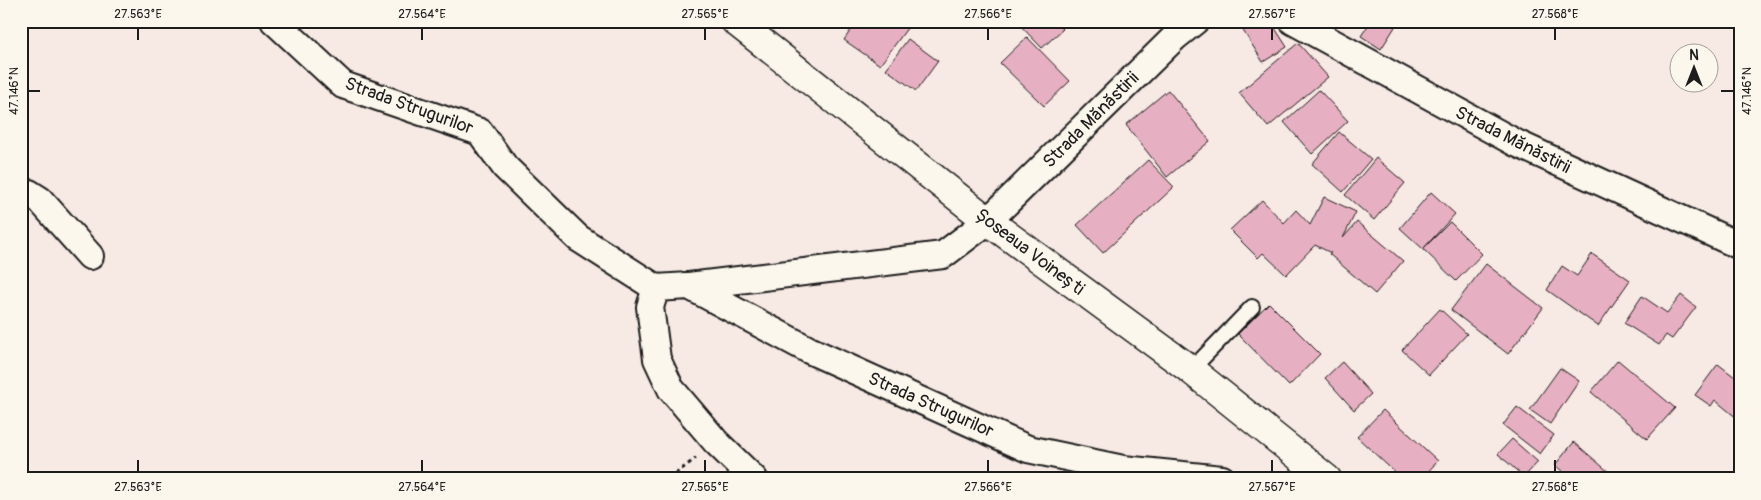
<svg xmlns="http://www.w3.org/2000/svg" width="1761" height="500" font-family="Pangolin,sans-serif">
<rect width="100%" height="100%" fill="#f7e9e4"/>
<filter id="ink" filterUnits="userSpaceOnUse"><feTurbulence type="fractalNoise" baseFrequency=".02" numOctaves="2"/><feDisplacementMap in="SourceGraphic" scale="10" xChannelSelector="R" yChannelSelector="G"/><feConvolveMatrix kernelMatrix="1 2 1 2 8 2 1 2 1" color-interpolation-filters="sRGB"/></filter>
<g filter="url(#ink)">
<g fill="#e7afc2" stroke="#1c1c1c">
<polygon points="857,21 900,21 908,27 880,65 844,40"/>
<polygon points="1016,21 1055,21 1063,29 1042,48"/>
<polygon points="1237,21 1253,21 1259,30 1271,22 1287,47 1263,62"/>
<polygon points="1371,21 1386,21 1395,27 1381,49 1361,36"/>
<polygon points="1027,37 1070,81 1044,106 1000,63"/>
<polygon points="908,39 938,61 916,91 886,69"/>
<polygon points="1298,43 1328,77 1268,127 1239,93"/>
<polygon points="1168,90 1210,141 1167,177 1126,125"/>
<polygon points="1319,90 1348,121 1312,154 1284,122"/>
<polygon points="1339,132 1371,159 1343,192 1312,164"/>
<polygon points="1376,158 1405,183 1374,220 1345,195"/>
<polygon points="1148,160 1174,187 1103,253 1077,225"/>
<polygon points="1431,192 1455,214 1423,249 1400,228"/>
<polygon points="1324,197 1356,212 1343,238 1357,222 1403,261 1375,294 1329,254 1331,253 1315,245 1286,275 1263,253 1258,258 1230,230 1262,200 1284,223 1296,210 1310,225"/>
<polygon points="1450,222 1482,254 1456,281 1423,249"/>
<polygon points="1592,254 1630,280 1598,326 1547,290 1562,266 1577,276"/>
<polygon points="1486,264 1543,308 1508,354 1451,310"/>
<polygon points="1681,295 1696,307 1672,339 1666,335 1659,345 1624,323 1642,296 1667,313"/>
<polygon points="1269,303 1320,354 1289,386 1238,334"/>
<polygon points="1440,309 1467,334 1429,375 1402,350"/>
<polygon points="1618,360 1675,408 1647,439 1591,392"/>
<polygon points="1342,362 1371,394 1354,410 1325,378"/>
<polygon points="1718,364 1740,381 1740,417 1738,419 1715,400 1711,406 1695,395"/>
<polygon points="1560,368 1579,381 1550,424 1530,410"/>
<polygon points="1517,407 1554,435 1540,454 1503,425"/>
<polygon points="1383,410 1438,461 1421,479 1402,479 1357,437"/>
<polygon points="1512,439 1538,462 1524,477 1498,454"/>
<polygon points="1574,442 1611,474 1607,479 1571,479 1555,465"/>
</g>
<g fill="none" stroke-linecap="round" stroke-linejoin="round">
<defs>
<polyline id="lane" points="1191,370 1252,307"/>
<g id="street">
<polyline points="274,21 343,85 480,132 505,167 578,238 656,288"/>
<polyline points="1293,21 1516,143 1740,246"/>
<polyline points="21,192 29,193 40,200 90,256"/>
<polyline points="689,286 943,255 988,221 1175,37 1195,21"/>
<polyline points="754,479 716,442 671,389 657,359 650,307 656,288 689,286 809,350 1028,449 1123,469 1222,479"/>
</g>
<polyline id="secondary" points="735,21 988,221 1191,370 1327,479"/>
</defs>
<use href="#lane" stroke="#1c1c1c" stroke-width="18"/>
<use href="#street" stroke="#1c1c1c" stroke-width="30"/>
<use href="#secondary" stroke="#1c1c1c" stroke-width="31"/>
<polyline stroke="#1c1c1c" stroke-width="3" stroke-dasharray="4 4" stroke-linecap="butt" points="669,479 696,458"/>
<use href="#lane" stroke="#fbf7ec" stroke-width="14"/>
<use href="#street" stroke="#fbf7ec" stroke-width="26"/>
<use href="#secondary" stroke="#fbf7ec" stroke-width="28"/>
</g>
</g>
<path fill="none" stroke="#1c1c1c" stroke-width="2" d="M138,28V40M422,28V40M705,28V40M988,28V40M1272,28V40M1555,28V40M28,91H40M1721,91H1734M138,460V472M422,460V472M705,460V472M988,460V472M1272,460V472M1555,460V472"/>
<g text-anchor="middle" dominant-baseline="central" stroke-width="5" stroke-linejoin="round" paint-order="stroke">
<g font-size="18" fill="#1c1c1c" stroke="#fbf7ec">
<text transform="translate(409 106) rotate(20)">Strada Strugurilor</text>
<text transform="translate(1091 120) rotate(-45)">Strada Mănăstirii</text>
<text transform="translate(1513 140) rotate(27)">Strada Mănăstirii</text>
<text transform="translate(1030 252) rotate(37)">Șoseaua Voinești</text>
<text transform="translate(931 405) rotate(24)">Strada Strugurilor</text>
</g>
</g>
<rect width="1761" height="500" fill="none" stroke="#fbf7ec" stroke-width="55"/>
<g transform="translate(1694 68)"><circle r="24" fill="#fbf7ec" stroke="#a29f99"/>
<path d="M0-4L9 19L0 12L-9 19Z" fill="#1c1c1c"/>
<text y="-8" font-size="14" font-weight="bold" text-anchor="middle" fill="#1c1c1c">N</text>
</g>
<rect x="28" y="28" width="1706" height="444" fill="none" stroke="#1c1c1c" stroke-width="2"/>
<g font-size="12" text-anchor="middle" fill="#1c1c1c">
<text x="138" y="18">27.563°E</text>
<text x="422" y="18">27.564°E</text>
<text x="705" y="18">27.565°E</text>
<text x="988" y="18">27.566°E</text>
<text x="1272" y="18">27.567°E</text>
<text x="1555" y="18">27.568°E</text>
<text transform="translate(14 91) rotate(-90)" y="4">47.146°N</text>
<text transform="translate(1747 91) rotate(-90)" y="4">47.146°N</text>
<text x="138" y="491">27.563°E</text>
<text x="422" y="491">27.564°E</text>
<text x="705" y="491">27.565°E</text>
<text x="988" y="491">27.566°E</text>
<text x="1272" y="491">27.567°E</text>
<text x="1555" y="491">27.568°E</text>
</g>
</svg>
